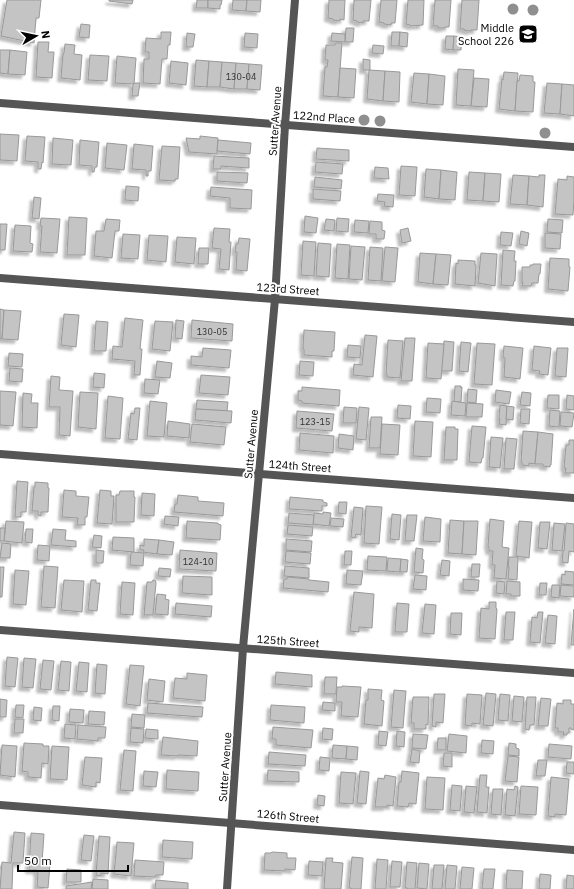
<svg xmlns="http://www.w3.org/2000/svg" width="574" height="889" font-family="'IBM Plex Sans',sans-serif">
<defs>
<filter id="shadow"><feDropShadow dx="-3.5" dy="3.5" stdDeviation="1" flood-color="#0004"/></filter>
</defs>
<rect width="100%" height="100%" fill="#fff"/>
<g fill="#c4c4c4" stroke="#999" filter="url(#shadow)">
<polygon points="7,0 41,0 39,18 36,18 34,43 1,36"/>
<polygon points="109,0 133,0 132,4 109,1"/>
<polygon points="197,0 208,0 208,8 196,8"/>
<polygon points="208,0 222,0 221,5 220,5 220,9 208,8"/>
<polygon points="233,0 247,0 246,11 232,10"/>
<polygon points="247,0 261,0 260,12 246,11"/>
<polygon points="329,0 345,0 344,20 340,19 340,21 333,20 333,19 328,18"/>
<polygon points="354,0 371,0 369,21 363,21 363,23 357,22 357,21 353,20"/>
<polygon points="381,0 397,0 395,23 391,23 391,25 384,24 384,23 379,22"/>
<polygon points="408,0 424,0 423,25 410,26 410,25 406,24"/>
<polygon points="435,0 451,0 449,27 445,27 445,28 438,28 438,26 433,26"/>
<polygon points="462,0 479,0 477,30 471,30 471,31 469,31 464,30 464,29 460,29"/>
<polygon points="81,24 90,25 89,38 79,37"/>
<polygon points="346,28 354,28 353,42 345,42"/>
<polygon points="161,32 171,32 170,45 168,45 167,59 162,59 160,84 143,83 144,59 149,59 149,52 145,52 146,38 161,39"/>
<polygon points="392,32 400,32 399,46 391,46"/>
<polygon points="400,32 408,33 407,47 399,46"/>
<polygon points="187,33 195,34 193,47 186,47"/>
<polygon points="245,33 258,34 257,48 244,47"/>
<polygon points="332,33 345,34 345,42 331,41"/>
<polygon points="446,36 454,36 453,50 445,49"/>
<polygon points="454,36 462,37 461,50 453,50"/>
<polygon points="38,42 49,42 48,52 54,52 52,78 36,77"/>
<polygon points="336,43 342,43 338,97 323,96 325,67 327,67 328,60 325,60 326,45 335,45"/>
<polygon points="65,44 75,45 74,54 82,55 80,80 61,78 63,54 64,53"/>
<polygon points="373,45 384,46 383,54 372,53"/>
<polygon points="0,50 10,50 8,74 0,73"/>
<polygon points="10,50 27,52 25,75 8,74"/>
<polygon points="90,55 109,56 107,81 88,80"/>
<polygon points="117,56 136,58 134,84 115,83"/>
<polygon points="363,59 370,60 370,70 363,70"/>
<polygon points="196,60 209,61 207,87 194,86"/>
<polygon points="171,61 188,63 186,85 169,83"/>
<polygon points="209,61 222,62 220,87 207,87"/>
<polygon points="222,62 236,63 234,89 220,87"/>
<polygon points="236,63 249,64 247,89 234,89"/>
<polygon points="249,64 262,65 260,90 247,89"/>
<polygon points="340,68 356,69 354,98 338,97"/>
<polygon points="458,69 474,70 471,106 456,105"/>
<polygon points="369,70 385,71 383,101 367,99"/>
<polygon points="385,71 400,72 399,102 383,101"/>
<polygon points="504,72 518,73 515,111 499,109 502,79 503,80"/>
<polygon points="414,73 429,74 427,104 411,102"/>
<polygon points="429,74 445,76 443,105 427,104"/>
<polygon points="520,75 533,76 533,82 535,82 533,112 515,111 517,81 519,81"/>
<polygon points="474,78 489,79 487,107 471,106"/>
<polygon points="134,83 140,83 138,96 132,96 133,84 134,84"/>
<polygon points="547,83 562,84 560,114 544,113"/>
<polygon points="562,84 574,85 574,116 560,114"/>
<polygon points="0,134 19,135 17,161 0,160"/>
<polygon points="27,136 45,137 43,163 42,162 41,169 38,169 38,162 25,161"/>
<polygon points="200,136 218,138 217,154 189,152 186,138 200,139"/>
<polygon points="53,138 73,140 71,165 52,164"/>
<polygon points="80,140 99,142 97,167 95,167 94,172 92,172 92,166 79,165"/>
<polygon points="218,140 251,143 250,154 217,151"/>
<polygon points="107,143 127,145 124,170 105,168"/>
<polygon points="134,144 153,146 151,171 148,171 148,176 146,176 146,170 132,169"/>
<polygon points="162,146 180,147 178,179 175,179 175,181 159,180"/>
<polygon points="317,148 349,150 349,161 316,159"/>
<polygon points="214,156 249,158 249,168 221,166 221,169 213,169"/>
<polygon points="316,162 343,164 342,174 315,172"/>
<polygon points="401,166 417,167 415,196 399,195"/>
<polygon points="375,167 388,168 389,179 374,178"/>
<polygon points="426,169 441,170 439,199 424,197"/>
<polygon points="441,170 457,172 455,200 439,199"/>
<polygon points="217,172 248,173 247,183 217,181"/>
<polygon points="469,172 485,173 483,201 467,200"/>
<polygon points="485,173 501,174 499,202 483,201"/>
<polygon points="513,175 529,176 527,205 510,204"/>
<polygon points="539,175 545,175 543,207 527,205 529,176 539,177"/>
<polygon points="567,176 574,177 574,199 573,215 555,214 558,179 567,180"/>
<polygon points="315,177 342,180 341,189 314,187"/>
<polygon points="126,186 139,187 138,201 125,200"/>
<polygon points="211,187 252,190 251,209 230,208 230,198 210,196"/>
<polygon points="313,189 341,191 340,201 313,199"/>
<polygon points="378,194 394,195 393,207 384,206 385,202 377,201"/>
<polygon points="34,197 41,198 39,219 32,218"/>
<polygon points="305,216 318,218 316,233 304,232"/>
<polygon points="69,217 87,218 85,255 67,255"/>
<polygon points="41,218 60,219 57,253 40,252 42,226 40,226"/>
<polygon points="337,218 349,219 348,232 336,231"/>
<polygon points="106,219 120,220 119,231 115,231 112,258 94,256 96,231 104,231"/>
<polygon points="326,219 335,220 334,231 324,230"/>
<polygon points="548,219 563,220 562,233 547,232"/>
<polygon points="355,220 369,221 368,233 354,232"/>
<polygon points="370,221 382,222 382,230 385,231 384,239 376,239 376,234 369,234"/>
<polygon points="0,224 7,224 5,250 0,250"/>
<polygon points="15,225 31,226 30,243 33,244 32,252 13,251"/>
<polygon points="214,228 230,229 229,242 231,242 229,270 219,269 221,249 212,248"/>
<polygon points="408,228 411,241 402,243 400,230"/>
<polygon points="521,231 529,233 527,246 519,244"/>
<polygon points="501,232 513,233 511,246 500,245"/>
<polygon points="545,233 561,234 560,249 545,248"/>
<polygon points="123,234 140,235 138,259 121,258"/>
<polygon points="149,235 168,236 166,262 147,260"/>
<polygon points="177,237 196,238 194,264 175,262"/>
<polygon points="239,238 250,239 247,271 236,270 237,252 235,252 236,244 238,244"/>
<polygon points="303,241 316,242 314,276 301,275"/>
<polygon points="318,243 331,244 329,277 316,276"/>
<polygon points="337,244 350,245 348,279 335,278"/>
<polygon points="351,246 365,247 362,280 349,279"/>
<polygon points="370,247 383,248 381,281 368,280"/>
<polygon points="385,247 398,248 395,282 382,281"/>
<polygon points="199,248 209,248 208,264 198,264"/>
<polygon points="503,250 515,251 514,261 516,261 515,281 514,281 513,286 501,285"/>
<polygon points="420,253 436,254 433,284 418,282"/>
<polygon points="481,253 497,254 495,286 478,283"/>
<polygon points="436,254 451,255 448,285 433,284"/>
<polygon points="550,258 569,259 569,267 570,267 568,291 548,289"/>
<polygon points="458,260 475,261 475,265 476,265 475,286 455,284 456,263 458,264"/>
<polygon points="533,264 541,264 540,274 539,274 538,283 532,283 531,286 522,286 523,282 522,282 522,267 530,267 530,265 533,265"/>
<polygon points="0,309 4,310 2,339 0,339"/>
<polygon points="4,310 21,311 18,340 2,339"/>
<polygon points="64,314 79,315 76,347 61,345"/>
<polygon points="125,318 143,320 140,349 142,349 140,375 134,375 135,361 112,359 113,346 122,347"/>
<polygon points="176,320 184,321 182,339 175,338"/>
<polygon points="192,320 233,324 232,341 191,338"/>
<polygon points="96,321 108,322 106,351 94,351"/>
<polygon points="155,321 173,322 170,351 152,349"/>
<polygon points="304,330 335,332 334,351 332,351 332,357 304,355 304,349 303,348"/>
<polygon points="365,335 377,336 373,377 353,375 354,364 362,365"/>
<polygon points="405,338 415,338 412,381 401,381"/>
<polygon points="388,340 403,341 400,378 387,377 387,374 386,374"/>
<polygon points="444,341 454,342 452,371 441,371"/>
<polygon points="461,342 471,343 468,372 459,371"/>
<polygon points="428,343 444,344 441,379 426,378"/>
<polygon points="477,343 495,344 492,385 474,384"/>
<polygon points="348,345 361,346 360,358 347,357"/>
<polygon points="504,346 523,348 520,379 504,377 505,358 503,357"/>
<polygon points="534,346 551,348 548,375 539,374 540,371 532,370"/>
<polygon points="203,348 231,350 229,368 191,365 191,356 202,357"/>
<polygon points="557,348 568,348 566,377 555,376"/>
<polygon points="9,353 23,354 22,367 8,366"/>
<polygon points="157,361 172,363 170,378 155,377"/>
<polygon points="300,361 314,362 313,376 299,375"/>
<polygon points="10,368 23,369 22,382 9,381"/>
<polygon points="94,373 105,374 104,388 93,387"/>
<polygon points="201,375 230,377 228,395 199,393"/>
<polygon points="51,376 60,377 59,390 73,391 70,436 59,435 60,407 49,407"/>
<polygon points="145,379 160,380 158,394 144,393"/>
<polygon points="455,386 461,386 461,388 462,387 461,402 454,402"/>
<polygon points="302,387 340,390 339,406 302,403 302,401 298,400 298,391 302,391"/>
<polygon points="468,389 477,390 476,403 467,402"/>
<polygon points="496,390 511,392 509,404 495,402"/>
<polygon points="0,391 16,392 13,426 0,425"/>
<polygon points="80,392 98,393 96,429 78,427"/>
<polygon points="522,392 531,393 530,406 520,405"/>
<polygon points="23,393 32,394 31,403 38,403 37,428 22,427"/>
<polygon points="548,395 559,395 559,409 547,408"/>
<polygon points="567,395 574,396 574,410 566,409"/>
<polygon points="108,396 123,398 120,439 105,438"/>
<polygon points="427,398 441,399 440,413 426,412"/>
<polygon points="197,400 228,402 227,411 196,409"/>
<polygon points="150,401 167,403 164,437 147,436"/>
<polygon points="452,401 466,403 465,416 451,415"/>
<polygon points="467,403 483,404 482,417 466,417"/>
<polygon points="398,405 411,406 410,419 397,418"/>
<polygon points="500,405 507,406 506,425 499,424 500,419 499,419"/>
<polygon points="507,406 514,407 513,420 506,419"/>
<polygon points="344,407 357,408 356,423 343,423"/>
<polygon points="359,407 369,408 366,440 356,439"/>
<polygon points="135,408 140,408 137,440 128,439 131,413 134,414"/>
<polygon points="196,409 232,411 231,423 195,420"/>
<polygon points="521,409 530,409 529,424 520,423"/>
<polygon points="550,410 560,411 559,427 549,426"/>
<polygon points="297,411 334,414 332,431 296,428"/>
<polygon points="561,412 574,413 572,427 560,426"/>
<polygon points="371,417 382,417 380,448 369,448"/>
<polygon points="168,421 183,423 190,424 189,438 167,436"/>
<polygon points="415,421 433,422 431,457 413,456"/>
<polygon points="192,424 226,427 224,445 190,442"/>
<polygon points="382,424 400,425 398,455 380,454"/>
<polygon points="472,426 486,427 483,458 482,458 481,463 469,462"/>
<polygon points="446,427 455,427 455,429 458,429 457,460 444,460"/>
<polygon points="523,431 538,432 535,464 529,463 529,466 522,465 522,462 521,462"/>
<polygon points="538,432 553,434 551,465 550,465 550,467 543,466 543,464 535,464"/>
<polygon points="300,433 334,436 333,453 299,450"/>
<polygon points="339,434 354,436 353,450 338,448"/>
<polygon points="491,437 503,438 500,468 489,467"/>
<polygon points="506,438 517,439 514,469 504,469"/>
<polygon points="569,440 574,440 574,473 565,473 566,468 564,468 566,445 569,445"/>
<polygon points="17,481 28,482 26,512 21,512 21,517 15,517"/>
<polygon points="35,482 48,483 48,488 49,488 48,512 41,512 41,516 38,515 38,511 32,511 34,487 35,487"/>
<polygon points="64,490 76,491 76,496 89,497 87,517 85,517 85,525 77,525 78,518 62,517"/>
<polygon points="100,490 111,491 111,496 114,496 112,524 97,523"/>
<polygon points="120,491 134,491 134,497 135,497 134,522 116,522 116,495 119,495"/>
<polygon points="142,493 155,494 154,516 141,515"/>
<polygon points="178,495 198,497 198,501 224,503 223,516 174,512 175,504 177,504"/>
<polygon points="290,497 323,500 323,502 327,503 327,506 322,506 322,511 289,509"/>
<polygon points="339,502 347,502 346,514 338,513"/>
<polygon points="366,506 382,507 379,544 364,543"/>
<polygon points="354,507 363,508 361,535 356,534 355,538 351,537"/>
<polygon points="323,512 331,513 329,526 313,524 314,513 323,514"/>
<polygon points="289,513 314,515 313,525 288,523"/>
<polygon points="392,514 401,515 399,540 390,539"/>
<polygon points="407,515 417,515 414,541 405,541"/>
<polygon points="165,516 179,517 178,526 164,524"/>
<polygon points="425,517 441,519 440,542 423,541"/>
<polygon points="331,518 344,519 343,527 330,526"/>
<polygon points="490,519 504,521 502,547 509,548 506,579 494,578 495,565 492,565 493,551 489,551 489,547 488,546"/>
<polygon points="450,520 464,521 462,554 448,553"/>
<polygon points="6,521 24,522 22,543 4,541"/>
<polygon points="187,521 218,523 218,524 221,525 220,540 186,538"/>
<polygon points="464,521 478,521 476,555 462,554"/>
<polygon points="519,521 532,522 529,558 516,556"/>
<polygon points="540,522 550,522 547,549 538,548"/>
<polygon points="554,523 565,524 562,551 552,550"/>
<polygon points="566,523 574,524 574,552 569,551 568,563 562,562 563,551 564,551"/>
<polygon points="288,525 313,527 312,536 287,534"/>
<polygon points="0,528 5,528 4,541 0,541"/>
<polygon points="26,529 33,529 32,543 25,542"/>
<polygon points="53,529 66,530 65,540 76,541 76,547 51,545"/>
<polygon points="94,535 102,536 101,548 92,547"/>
<polygon points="113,537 134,538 134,552 112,550"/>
<polygon points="144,539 159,540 157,554 143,552 144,550 140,550 140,545 144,546"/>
<polygon points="286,539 312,541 311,552 286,550"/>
<polygon points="159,540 174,542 172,555 157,554"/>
<polygon points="2,543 11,544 10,558 0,558"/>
<polygon points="38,545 50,546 49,561 37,560"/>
<polygon points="416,548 423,549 422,559 424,560 423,573 414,572"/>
<polygon points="96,550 104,551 103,563 96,563"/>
<polygon points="180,550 217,553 216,571 179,569"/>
<polygon points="286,551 311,553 310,564 285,562"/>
<polygon points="345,551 352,551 351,565 344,565"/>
<polygon points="131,552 144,553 143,566 130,565"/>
<polygon points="368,556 387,557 386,571 367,570"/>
<polygon points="509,557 518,557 517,580 508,579 509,567 508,567"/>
<polygon points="388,558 401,559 400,572 387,571"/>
<polygon points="401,559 408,560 407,572 400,572"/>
<polygon points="442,560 450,561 449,576 440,575"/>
<polygon points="472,564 480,564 479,577 471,577"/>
<polygon points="44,566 58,567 55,608 41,607"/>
<polygon points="285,566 309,568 309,578 284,576"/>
<polygon points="0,567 4,567 2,597 0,597"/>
<polygon points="159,568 171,569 170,577 158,576"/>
<polygon points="15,570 29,571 26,605 13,604"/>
<polygon points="347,570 363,571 361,585 346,584"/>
<polygon points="565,571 574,572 574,585 561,584 562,574 565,575"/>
<polygon points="415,575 427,576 426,590 413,589"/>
<polygon points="183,576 212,577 212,595 182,593"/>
<polygon points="288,577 309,579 309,580 329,582 328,592 283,588 284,579 287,579"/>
<polygon points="463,579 479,580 478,591 463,590"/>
<polygon points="64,580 84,581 82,612 61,610"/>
<polygon points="91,580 96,580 96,583 100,583 97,611 88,610"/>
<polygon points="153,580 155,580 156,583 153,615 144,615 147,582 152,582"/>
<polygon points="497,581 505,582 504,594 496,593"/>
<polygon points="507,581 520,582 520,596 511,596 511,594 506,594"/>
<polygon points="122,582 135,583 133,615 120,614"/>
<polygon points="540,583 547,583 546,595 539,595"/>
<polygon points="552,585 560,585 559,598 551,597"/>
<polygon points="561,585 574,586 574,597 560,596"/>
<polygon points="354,592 374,594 372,628 359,627 359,632 350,631"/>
<polygon points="157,594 166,595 165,599 169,600 168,615 155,614"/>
<polygon points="489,602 496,602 496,608 497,609 495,639 479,638 481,608 489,609"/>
<polygon points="176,603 212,606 211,617 175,614"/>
<polygon points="397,603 409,604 407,632 395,632"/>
<polygon points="425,604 436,605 434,634 422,633"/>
<polygon points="574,609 574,645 571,645"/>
<polygon points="506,612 515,612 513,640 504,640"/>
<polygon points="538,612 543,612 540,643 530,642 532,617 537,618"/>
<polygon points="451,613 462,613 461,635 450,634"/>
<polygon points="548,615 557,616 555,644 545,643"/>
<polygon points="7,657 18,658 15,687 5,686"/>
<polygon points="24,658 36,659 33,688 22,687"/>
<polygon points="43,660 54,661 51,690 40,689"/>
<polygon points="61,661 71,662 69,691 58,690"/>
<polygon points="79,662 89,663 87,692 76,691"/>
<polygon points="97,664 107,665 105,694 95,693"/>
<polygon points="130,665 144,666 140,706 126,704"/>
<polygon points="276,672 312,675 312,687 275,684"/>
<polygon points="187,673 207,675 205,701 173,698 175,678 187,679"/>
<polygon points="325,677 337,677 336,694 324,694"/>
<polygon points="149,679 165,681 163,702 147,700"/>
<polygon points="342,686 361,687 358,717 341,716 342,702 336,702 337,687 342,687"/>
<polygon points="368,689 382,690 381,700 384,701 382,726 364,724 366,700 368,700"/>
<polygon points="394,690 406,691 403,728 391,727"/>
<polygon points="486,693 496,694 493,726 483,725"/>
<polygon points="434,694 445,694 443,723 436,722 436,727 432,726"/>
<polygon points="467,694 482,695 480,724 472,723 472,726 465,725"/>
<polygon points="500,694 510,695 508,721 498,720"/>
<polygon points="514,696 524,697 522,722 512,721"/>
<polygon points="413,697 429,697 428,725 426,724 426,729 414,729 414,723 411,723"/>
<polygon points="527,697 536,697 534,725 530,725 529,730 525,729"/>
<polygon points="541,698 551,699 548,726 538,726"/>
<polygon points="0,699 7,700 6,717 0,717"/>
<polygon points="563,700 571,700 571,704 574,704 574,730 571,729 571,728 569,728 569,733 567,733 567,735 563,735 564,732 558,732 558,728 555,728 557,703 563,704"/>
<polygon points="323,702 335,703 335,711 322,710"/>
<polygon points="148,703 203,707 202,717 147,713"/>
<polygon points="16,705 24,705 23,718 15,717"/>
<polygon points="271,705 305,707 304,723 270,720"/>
<polygon points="53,706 60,706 59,721 52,720"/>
<polygon points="34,707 42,708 41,721 33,720"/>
<polygon points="70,709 84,710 83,723 69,722"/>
<polygon points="89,711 105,712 104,725 88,724"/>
<polygon points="132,714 145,715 144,728 131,727"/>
<polygon points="15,719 24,719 23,733 14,733"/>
<polygon points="65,724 76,725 75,739 64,738"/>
<polygon points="78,725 106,727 105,738 98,738 98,741 77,739"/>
<polygon points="273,727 313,730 311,748 276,745 276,739 272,739"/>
<polygon points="131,728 144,729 143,743 130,742"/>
<polygon points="323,728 333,729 332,740 322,739"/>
<polygon points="146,729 158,730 158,739 145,738"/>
<polygon points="379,731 388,732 386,746 378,745"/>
<polygon points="397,731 405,732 404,747 396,746"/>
<polygon points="413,734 428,735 426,749 412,748"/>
<polygon points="449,734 467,736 466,753 447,751"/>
<polygon points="163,737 198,741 197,756 178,755 178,756 161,755"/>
<polygon points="438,738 446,738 446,750 437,750"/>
<polygon points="482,740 494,741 493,754 481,753"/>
<polygon points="24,743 43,744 43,746 49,746 48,764 42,763 41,778 28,777 28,772 22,771"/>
<polygon points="509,743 516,744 516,748 519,749 519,756 508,755"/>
<polygon points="549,744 572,746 571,759 548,757"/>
<polygon points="2,745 17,746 15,777 0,775"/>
<polygon points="333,745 347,746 346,759 332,758"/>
<polygon points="52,746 69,747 67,780 50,779"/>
<polygon points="347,746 358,747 357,760 346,759"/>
<polygon points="412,749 420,751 419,763 410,762"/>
<polygon points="124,750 136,751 133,791 120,790"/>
<polygon points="269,752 306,755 305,766 268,764"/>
<polygon points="444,753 452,753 452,767 443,766"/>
<polygon points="508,756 519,757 517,782 505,781"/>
<polygon points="85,757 102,758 100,783 96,782 96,787 82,785"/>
<polygon points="320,757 330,758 329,771 319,770"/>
<polygon points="538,760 547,760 545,776 536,776"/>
<polygon points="567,762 574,762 574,774 566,773"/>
<polygon points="167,770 199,772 198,791 166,789"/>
<polygon points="268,770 299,772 299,782 267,781"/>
<polygon points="144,771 158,772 156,787 143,786"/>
<polygon points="360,771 369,772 366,804 357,803"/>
<polygon points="402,771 419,773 416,804 409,803 408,807 397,806 399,782 401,782"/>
<polygon points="341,772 356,773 353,804 339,803"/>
<polygon points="385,775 396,777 393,806 387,805 387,807 375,807 378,778 384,779"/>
<polygon points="480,775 487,775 486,787 489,787 487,813 477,812"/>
<polygon points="427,777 445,778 443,810 425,809"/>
<polygon points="551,777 569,779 566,815 555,814 555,817 548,816"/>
<polygon points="452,785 462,786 460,811 450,810"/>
<polygon points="466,786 477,787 474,813 464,812"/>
<polygon points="515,786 518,787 515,816 505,815 507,789 514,790"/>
<polygon points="521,786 538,787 536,815 519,814"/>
<polygon points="493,789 503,789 501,815 491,814"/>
<polygon points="318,795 325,796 324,806 317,805"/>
<polygon points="14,832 25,833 23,863 13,863 12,889 0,889 2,862 11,863"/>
<polygon points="31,833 44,834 42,863 50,864 48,888 37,887 38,873 37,873 37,870 29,870"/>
<polygon points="84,835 94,836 91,861 81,860"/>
<polygon points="99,836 110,837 108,874 101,873 101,876 96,875"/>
<polygon points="163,840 193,842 192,859 162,857"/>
<polygon points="117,842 134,843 131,876 114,874"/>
<polygon points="272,852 287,853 287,858 296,858 295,870 285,869 285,871 264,870 265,853 271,853"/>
<polygon points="352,857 363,858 361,889 351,889 351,888 349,888"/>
<polygon points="326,858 333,858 332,862 343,863 341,889 324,889"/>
<polygon points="377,859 388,860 386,889 375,889"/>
<polygon points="135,860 164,862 163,875 156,875 155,877 134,876"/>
<polygon points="309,861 323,862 322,876 308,875"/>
<polygon points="392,861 402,862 400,887 390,887"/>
<polygon points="407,862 417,863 415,889 407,889 407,888 405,887"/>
<polygon points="419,863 429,864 427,889 417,888"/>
<polygon points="434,865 444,865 442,889 432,889"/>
<polygon points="447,865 457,866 455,889 445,889"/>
<polygon points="462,867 474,868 472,889 460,889"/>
<polygon points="67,869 81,870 81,882 66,882"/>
<polygon points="484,869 495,869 493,889 482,889"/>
<polygon points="507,870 523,871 522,889 506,889"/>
<polygon points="540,874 551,875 550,889 539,889"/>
<polygon points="567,875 574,876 574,889 566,889"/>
<polygon points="93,879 108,880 108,889 92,889"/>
<polygon points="156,880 188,883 188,889 155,889"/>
<polygon points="92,882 91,889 66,889 66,886"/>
</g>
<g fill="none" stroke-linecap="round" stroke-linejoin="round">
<g stroke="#555" stroke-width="8">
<polyline points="0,103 574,147"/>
<polyline points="0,278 574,322"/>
<polyline points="0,454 574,498"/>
<polyline points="0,630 574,673"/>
<polyline points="0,805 574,850"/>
<polyline points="227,889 243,648 275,299 285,125 295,0"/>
</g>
</g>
<g fill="#8f8f8f">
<circle cx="513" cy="9" r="5.5"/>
<circle cx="533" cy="10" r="5.5"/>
<circle cx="364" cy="120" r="5.5"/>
<circle cx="380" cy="121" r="5.5"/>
<circle cx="545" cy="133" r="5.5"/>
</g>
<defs>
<symbol id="school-square" viewBox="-11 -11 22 22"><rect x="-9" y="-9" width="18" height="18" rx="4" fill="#000" stroke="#fff"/><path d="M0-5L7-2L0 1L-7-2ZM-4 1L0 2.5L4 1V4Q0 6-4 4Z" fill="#fff"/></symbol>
</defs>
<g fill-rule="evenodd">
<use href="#school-square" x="517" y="23" width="22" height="22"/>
</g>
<g text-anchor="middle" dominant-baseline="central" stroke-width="4" stroke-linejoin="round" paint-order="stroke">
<g font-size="9" fill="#313131">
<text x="241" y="76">130-04</text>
<text x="212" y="331">130-05</text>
<text x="315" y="421">123-15</text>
<text x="198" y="561">124-10</text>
</g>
<g font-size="11" fill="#000" stroke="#fff" text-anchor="end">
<text x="514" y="28">Middle<tspan x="514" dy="13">School 226</tspan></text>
</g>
<g font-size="11" fill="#000" stroke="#fff">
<text transform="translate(324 117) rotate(4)">122nd Place</text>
<text transform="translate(275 121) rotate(-86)">Sutter Avenue</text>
<text transform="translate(288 289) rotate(4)">123rd Street</text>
<text transform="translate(251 444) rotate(-85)">Sutter Avenue</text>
<text transform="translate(300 466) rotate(4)">124th Street</text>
<text transform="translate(288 641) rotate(4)">125th Street</text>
<text transform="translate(225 767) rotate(-86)">Sutter Avenue</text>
<text transform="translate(288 816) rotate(5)">126th Street</text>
</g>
</g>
<g transform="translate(36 36) rotate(81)" stroke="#ffffff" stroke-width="3" paint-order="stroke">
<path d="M0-3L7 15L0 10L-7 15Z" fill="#000000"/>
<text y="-6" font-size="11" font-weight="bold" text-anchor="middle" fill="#000000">N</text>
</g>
<path d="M18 865v6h110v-6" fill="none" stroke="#000000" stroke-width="2"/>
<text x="24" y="865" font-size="12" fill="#000000" stroke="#ffffff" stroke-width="3" paint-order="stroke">50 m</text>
</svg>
